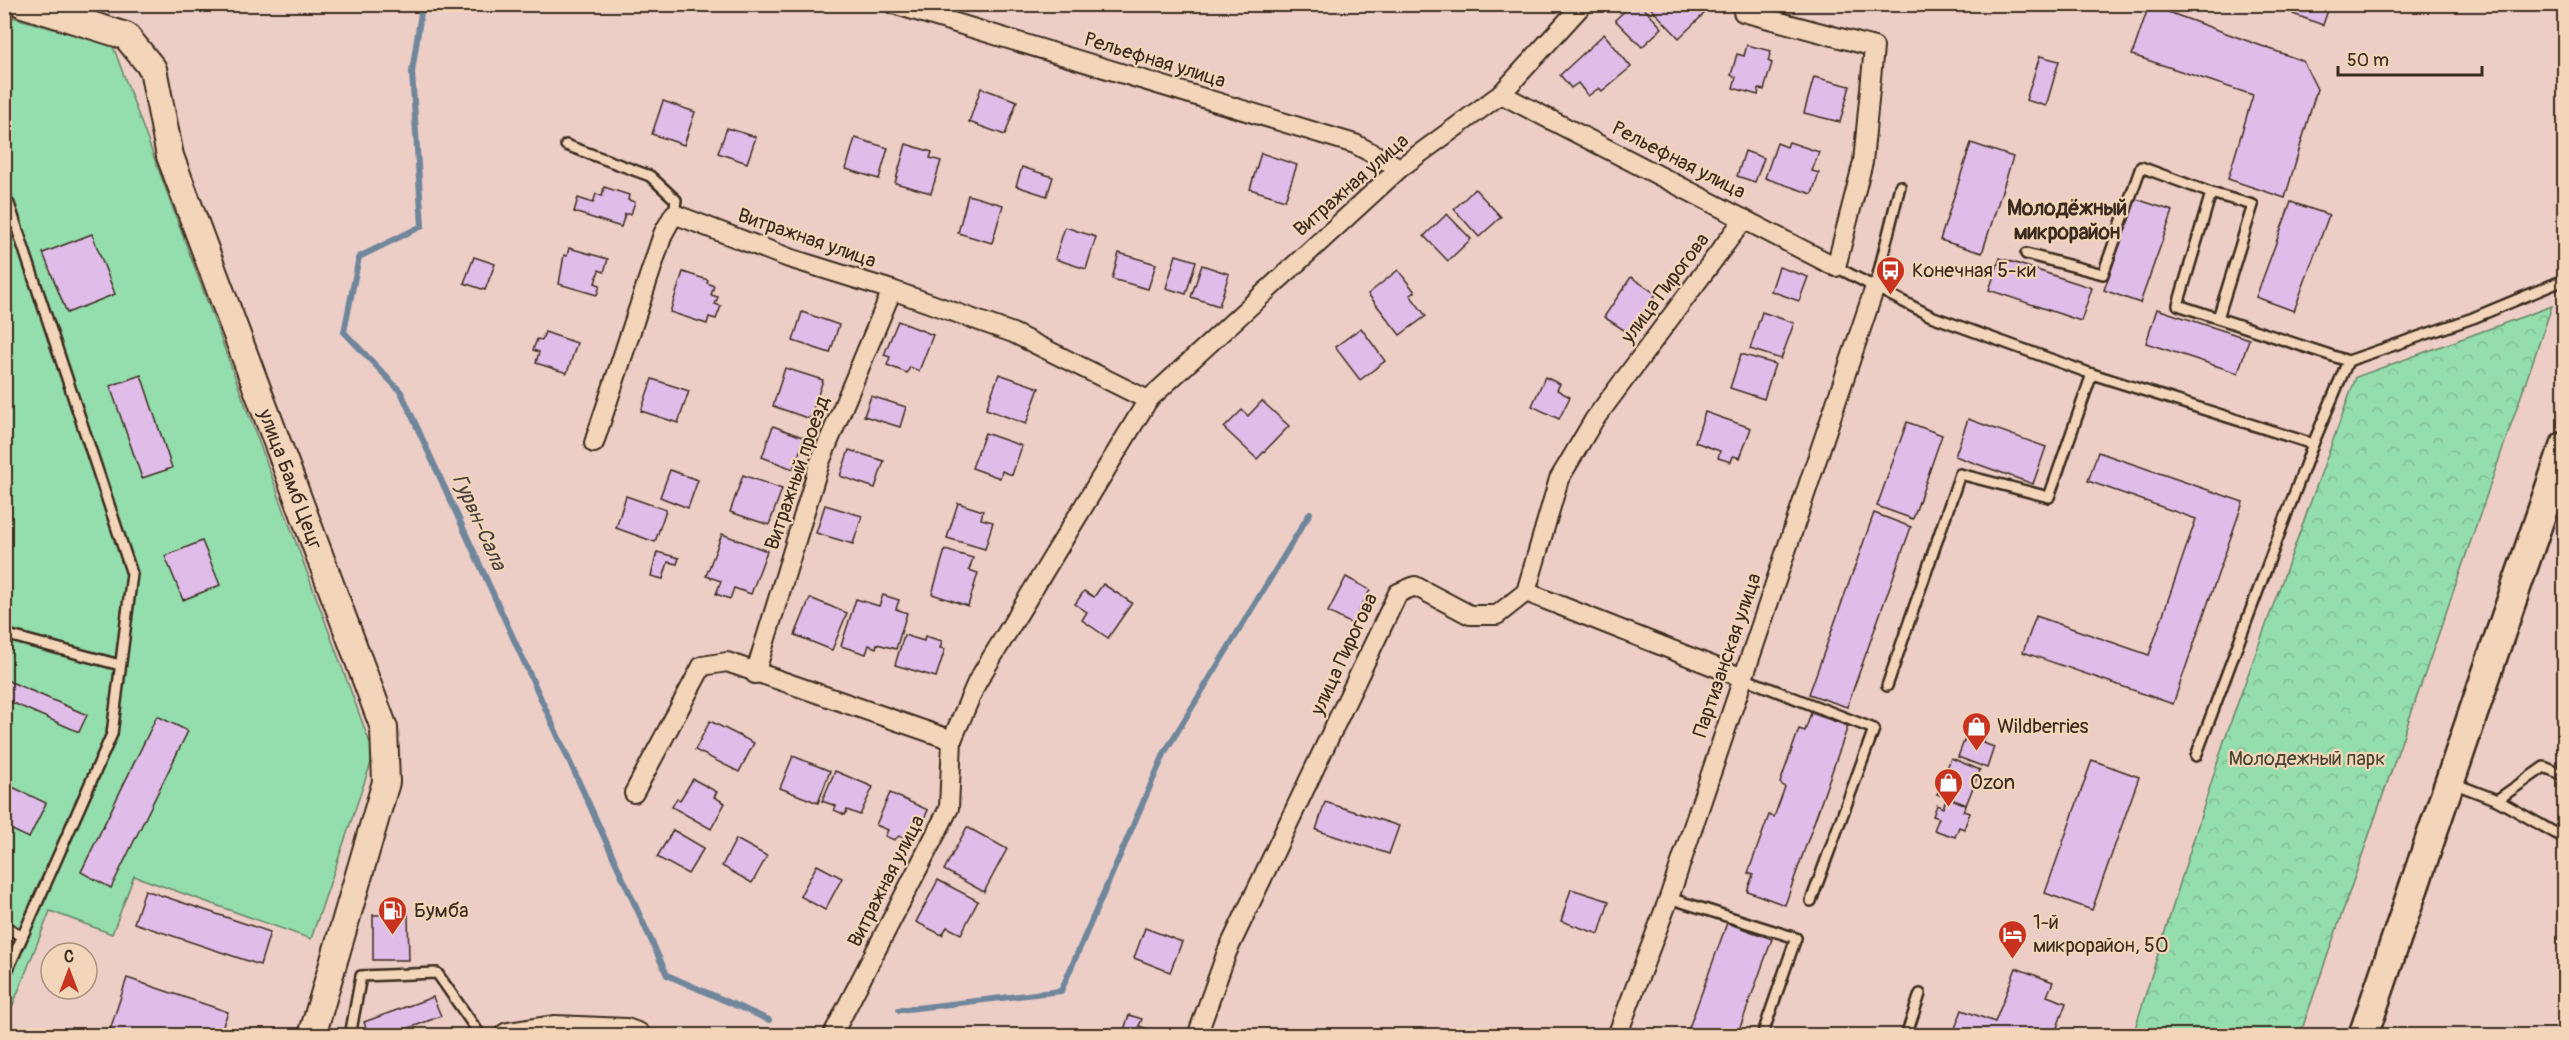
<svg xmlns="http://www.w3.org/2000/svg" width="2569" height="1040" font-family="Pangolin,sans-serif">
<defs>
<pattern id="park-crowns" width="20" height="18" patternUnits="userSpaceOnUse" patternTransform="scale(1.5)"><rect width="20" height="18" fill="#94ddad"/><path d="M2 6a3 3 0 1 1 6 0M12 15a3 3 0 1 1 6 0" fill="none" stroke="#80be94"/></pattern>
</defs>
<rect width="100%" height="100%" fill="#edcec7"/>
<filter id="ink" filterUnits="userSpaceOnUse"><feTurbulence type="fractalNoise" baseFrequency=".0167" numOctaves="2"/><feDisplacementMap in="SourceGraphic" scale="12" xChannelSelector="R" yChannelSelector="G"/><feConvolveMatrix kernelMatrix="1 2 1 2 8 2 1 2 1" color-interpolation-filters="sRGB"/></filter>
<g filter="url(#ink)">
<polygon fill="#94ddad" stroke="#688466" stroke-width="1.5" points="5,15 113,46 374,754 311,939 134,876 112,934 50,911 5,1025"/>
<polygon fill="url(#park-crowns)" stroke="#688466" stroke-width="1.5" points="2552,306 2300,1035 2133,1035 2225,738 2356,377"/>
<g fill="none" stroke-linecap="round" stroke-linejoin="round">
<g stroke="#6f869b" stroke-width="6">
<polyline points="420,4 422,6 412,72 422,226 359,257 344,332 401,392 667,975 769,1020"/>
<polyline points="899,1010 1061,991 1165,752 1310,513"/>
</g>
</g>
<g fill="#e0bde9" stroke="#3b2a1e" stroke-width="1.5">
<polygon points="1632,4 1640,4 1662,28 1642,47 1615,20"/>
<polygon points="1647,4 1695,4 1704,14 1679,38"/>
<polygon points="2296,4 2330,4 2323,25 2293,14"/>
<polygon points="2149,5 2303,61 2317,89 2285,198 2228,179 2253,95 2132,55"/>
<polygon points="1604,34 1631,67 1602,91 1599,88 1588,96 1578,83 1571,88 1560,75"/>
<polygon points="1747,45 1771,51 1768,61 1772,63 1764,90 1759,89 1758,95 1733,88 1736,77 1731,75 1737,54 1744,56"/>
<polygon points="2040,56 2059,61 2046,106 2026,100"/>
<polygon points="1814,77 1850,86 1840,122 1804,113"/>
<polygon points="981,88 1017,101 1005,135 969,122"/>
<polygon points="663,101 695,112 684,145 652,134"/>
<polygon points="727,128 756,137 747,163 718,153"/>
<polygon points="855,138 888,148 879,179 846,169"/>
<polygon points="1789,142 1819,152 1812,171 1819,173 1812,194 1765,178 1777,143 1787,147"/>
<polygon points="1971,143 2013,157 1982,253 1940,240"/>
<polygon points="906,144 932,152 930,158 941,161 931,193 895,183"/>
<polygon points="1745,151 1764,158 1755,182 1737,176"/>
<polygon points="1261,153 1297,165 1285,200 1250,189"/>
<polygon points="1022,167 1053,177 1047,196 1016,186"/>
<polygon points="604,187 629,195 628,200 635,202 631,214 625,214 621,227 574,212 578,198 593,203 596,194 602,196"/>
<polygon points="1475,189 1501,217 1479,237 1454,209"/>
<polygon points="968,195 1003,205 992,243 958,233"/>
<polygon points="2136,199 2173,211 2140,303 2104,290"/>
<polygon points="2291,202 2329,215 2294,311 2256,297"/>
<polygon points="1447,214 1471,239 1448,261 1424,236"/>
<polygon points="1065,227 1096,237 1086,269 1055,259"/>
<polygon points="92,234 115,294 67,313 43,253"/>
<polygon points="569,248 608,259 604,272 599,270 595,283 600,285 597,295 559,284 564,255 567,256"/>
<polygon points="1119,253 1156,264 1148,289 1112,279"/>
<polygon points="1176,255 1196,261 1186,294 1166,288"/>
<polygon points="474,257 495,264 485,290 464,283"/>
<polygon points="2000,258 2092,288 2081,321 1989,290"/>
<polygon points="1202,265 1229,274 1219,306 1191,297"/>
<polygon points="1779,267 1808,277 1799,301 1771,291"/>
<polygon points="1398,270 1415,292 1410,295 1426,316 1400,335 1368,294"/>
<polygon points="683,272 708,280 707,283 714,286 711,295 718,297 715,304 721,306 716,319 709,317 707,324 670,312"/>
<polygon points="1631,277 1656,294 1630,334 1604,317"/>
<polygon points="2157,309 2249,339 2238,373 2146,343"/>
<polygon points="802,312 839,325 830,353 793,341"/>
<polygon points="1762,312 1794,323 1781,359 1750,349"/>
<polygon points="898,321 933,335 919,371 910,367 907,373 887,365 890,357 884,355"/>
<polygon points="1361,328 1385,361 1360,380 1335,347"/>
<polygon points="545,332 577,343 567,373 536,363 539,352 533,350 537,339 542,340"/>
<polygon points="1741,354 1775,364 1764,399 1730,388"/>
<polygon points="785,368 823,380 810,419 773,406"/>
<polygon points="999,374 1039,388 1026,424 986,409"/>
<polygon points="141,375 172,468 142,478 110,386"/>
<polygon points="1545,377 1560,384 1557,390 1570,397 1559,419 1532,406"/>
<polygon points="652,379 689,391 678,423 641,411"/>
<polygon points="871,396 906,407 900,427 864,416"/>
<polygon points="1262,401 1289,426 1257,459 1224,428 1242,410 1248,416"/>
<polygon points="1705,412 1751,428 1740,458 1733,456 1731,462 1718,458 1720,451 1695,442"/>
<polygon points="1968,419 2046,447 2033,484 1955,456"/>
<polygon points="1907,422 1942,435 1913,519 1877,506"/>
<polygon points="773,426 805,438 793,469 762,457"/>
<polygon points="985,433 1022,446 1012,475 1002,471 1000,478 972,468"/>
<polygon points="849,450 884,461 875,488 840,476"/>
<polygon points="2098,452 2243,502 2173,704 2023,652 2036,616 2149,655 2196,519 2088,481"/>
<polygon points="670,470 698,480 688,508 660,497"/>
<polygon points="743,475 782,489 769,525 730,512"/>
<polygon points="626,496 666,510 655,542 616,528"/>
<polygon points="958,503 983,511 981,519 993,522 985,549 947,538"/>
<polygon points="825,505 862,516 853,544 816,533"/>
<polygon points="1874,513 1911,527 1847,707 1809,694"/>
<polygon points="722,534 767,551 751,594 734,588 730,599 716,594 721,581 706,576"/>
<polygon points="202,541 220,585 183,600 165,556"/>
<polygon points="945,550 973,558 969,570 978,573 968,606 932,594"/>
<polygon points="657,552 679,558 677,564 668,562 663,579 651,576"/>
<polygon points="1346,577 1370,590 1352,624 1328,612"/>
<polygon points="1103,584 1132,603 1108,638 1082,620 1087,612 1075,604 1084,591 1094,597"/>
<polygon points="883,595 899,600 896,609 907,613 896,649 877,644 876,648 869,645 866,654 841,646 856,599 879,606"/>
<polygon points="810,598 847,613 832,650 795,635"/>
<polygon points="904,635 924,641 925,636 942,641 940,648 945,649 936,677 895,665"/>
<polygon points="4,679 87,715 79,732 4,699"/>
<polygon points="1811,713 1848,726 1785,905 1747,891 1753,875 1748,873 1769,815 1774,817 1785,787 1780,783 1799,729 1805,731"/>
<polygon points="157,716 188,731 111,888 81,872"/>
<polygon points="710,721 754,743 739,772 695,750"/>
<polygon points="1968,730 1986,736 1983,743 1994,747 1987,768 1958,757"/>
<polygon points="793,756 830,771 818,803 780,788"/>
<polygon points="1951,758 1980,770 1966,805 1937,794"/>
<polygon points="2092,760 2139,777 2092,910 2045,893"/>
<polygon points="835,771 873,787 860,815 847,810 845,815 834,810 836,806 822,801"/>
<polygon points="693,779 717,792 714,797 725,803 711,829 672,807 677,798 680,800"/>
<polygon points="4,783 46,803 29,838 4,826"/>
<polygon points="890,793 928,810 913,842 899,836 894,840 885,836 888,830 876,825"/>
<polygon points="1947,797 1966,805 1963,811 1970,813 1964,829 1959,827 1955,837 1934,830 1939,818 1933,816 1937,805 1943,808"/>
<polygon points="1325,802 1399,826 1389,854 1316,830"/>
<polygon points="967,827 1007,849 984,892 944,870"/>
<polygon points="673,830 704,848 688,874 657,857"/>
<polygon points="736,839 767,856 752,883 722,866"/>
<polygon points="817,865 842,878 825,910 800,896"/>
<polygon points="938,880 978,901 961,934 947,927 942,935 916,922"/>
<polygon points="1571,889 1609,901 1599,934 1561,921"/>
<polygon points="145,890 270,932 260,965 134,923"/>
<polygon points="408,914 409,960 373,960 373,915"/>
<polygon points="1727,923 1772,939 1737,1036 1686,1036"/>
<polygon points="1145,928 1182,942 1170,972 1134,958"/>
<polygon points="2016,968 2053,982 2047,996 2066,1003 2054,1036 2035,1036 2028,1033 2027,1036 1952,1036 1962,1010 1995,1022"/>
<polygon points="127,978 228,1012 219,1036 108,1036"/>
<polygon points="433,997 441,1016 388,1036 369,1036 364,1022"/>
<polygon points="1129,1015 1142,1019 1139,1026 1153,1031 1152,1036 1122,1036"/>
</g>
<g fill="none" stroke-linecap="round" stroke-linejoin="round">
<defs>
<g id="service">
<polyline points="566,145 650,176 676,200 674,214"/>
<polyline points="2211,193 2253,205 2218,318"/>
<polyline points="4,204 9,204 132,574 112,734 4,978"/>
<polyline points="2026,254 2103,274 2141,167 2211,193 2178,305 2348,361 2473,318 2564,280"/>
<polyline points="1836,267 1931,316 2092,374 2313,444"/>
<polyline points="1875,287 1900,186"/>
<polyline points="4,634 120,665"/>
<polyline points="1743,678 1874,729 1811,901"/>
<polyline points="1887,686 1960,474 2049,497 2092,374"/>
<polyline points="2196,756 2313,444 2348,361"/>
<polyline points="2453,783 2497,800 2564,838"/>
<polyline points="2497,800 2544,767 2564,775"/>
<polyline points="1669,898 1796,938 1762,1036"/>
<polyline points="4,925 22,937"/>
<polyline points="350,1036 361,976 437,973 481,1036"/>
<polyline points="1906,1036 1920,994"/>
</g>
<g id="minor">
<polyline points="893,4 1355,144 1400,168"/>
<polyline points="1501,94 1836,267 1863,162 1874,47 1743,12"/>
<polyline points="594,443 663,234 674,214 789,258 892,290 1013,333 1148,400"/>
<polyline points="1526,592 1743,678"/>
<polyline points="755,674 820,462 892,290"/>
<polyline points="634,793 702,666 727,662 952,740"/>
<polyline points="832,1036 949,808 952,740 977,682 1148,400 1400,168 1501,94 1583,4"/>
<polyline points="1197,1036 1227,952 1398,593 1415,586 1470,615 1497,615 1526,592 1559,479 1594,420 1744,219"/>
<polyline points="1617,1036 1669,898 1875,287"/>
</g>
<g id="secondary">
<path id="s1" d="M23,4L126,36L153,69L170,156L384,728L386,782L312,1036"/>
<polyline points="508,1036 554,1029 626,1032 637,1036"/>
</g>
<polyline id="primary" points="2363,1036 2564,447"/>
</defs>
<use href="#service" stroke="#3b2a1e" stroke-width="14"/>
<use href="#minor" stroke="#3b2a1e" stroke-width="22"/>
<use href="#secondary" stroke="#3b2a1e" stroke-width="30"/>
<use href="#primary" stroke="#3b2a1e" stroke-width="33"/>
<use href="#service" stroke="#f3d6b9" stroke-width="9"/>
<use href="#minor" stroke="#f3d6b9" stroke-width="18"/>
<use href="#secondary" stroke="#f3d6b9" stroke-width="26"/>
<use href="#primary" stroke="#f3d6b9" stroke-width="28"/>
</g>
</g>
<defs>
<symbol id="bus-pin" viewBox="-11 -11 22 30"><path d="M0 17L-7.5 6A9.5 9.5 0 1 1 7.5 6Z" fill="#c8321e" stroke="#f3d6b9"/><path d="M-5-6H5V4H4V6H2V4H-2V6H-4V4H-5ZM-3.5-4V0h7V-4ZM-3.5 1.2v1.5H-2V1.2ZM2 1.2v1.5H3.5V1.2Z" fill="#fff"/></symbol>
<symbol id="shop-pin" viewBox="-11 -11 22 30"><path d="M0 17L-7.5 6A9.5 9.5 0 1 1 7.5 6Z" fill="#c8321e" stroke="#f3d6b9"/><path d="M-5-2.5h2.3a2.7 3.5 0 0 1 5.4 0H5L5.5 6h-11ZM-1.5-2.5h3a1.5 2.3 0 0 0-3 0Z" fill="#fff"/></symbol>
<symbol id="fuel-pin" viewBox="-11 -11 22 30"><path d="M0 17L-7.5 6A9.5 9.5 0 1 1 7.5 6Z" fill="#c8321e" stroke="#f3d6b9"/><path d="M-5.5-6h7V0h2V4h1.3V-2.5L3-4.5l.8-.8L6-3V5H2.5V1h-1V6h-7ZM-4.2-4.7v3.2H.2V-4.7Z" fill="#fff"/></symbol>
<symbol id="hotel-pin" viewBox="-11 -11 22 30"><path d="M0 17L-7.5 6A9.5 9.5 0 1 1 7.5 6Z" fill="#c8321e" stroke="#f3d6b9"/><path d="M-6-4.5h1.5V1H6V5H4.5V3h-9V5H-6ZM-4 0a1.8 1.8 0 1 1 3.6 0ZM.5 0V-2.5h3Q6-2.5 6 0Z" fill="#fff"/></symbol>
</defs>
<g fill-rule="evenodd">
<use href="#bus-pin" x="1874" y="254" width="33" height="45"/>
<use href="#shop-pin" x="1960" y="710" width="33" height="45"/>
<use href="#shop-pin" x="1932" y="766" width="33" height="45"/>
<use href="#fuel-pin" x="376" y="894" width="33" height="45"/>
<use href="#hotel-pin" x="1996" y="918" width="33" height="45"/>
</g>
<g text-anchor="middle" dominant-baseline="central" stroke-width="4.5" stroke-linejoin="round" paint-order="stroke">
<g font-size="20" fill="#3b2a1e" stroke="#f3d6b9">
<text transform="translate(1155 60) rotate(17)">Рельефная улица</text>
<text transform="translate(1679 160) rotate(27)">Рельефная улица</text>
<text transform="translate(1351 185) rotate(-41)">Витражная улица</text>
<text transform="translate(807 238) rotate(19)">Витражная улица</text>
<text transform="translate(1665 288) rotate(-53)">улица Пирогова</text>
<text transform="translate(797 473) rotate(-71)">Витражный проезд</text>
<text stroke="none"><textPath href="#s1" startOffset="584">улица Бамб Цецг</textPath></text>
<text transform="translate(1344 654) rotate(-65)">улица Пирогова</text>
<text transform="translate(1727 655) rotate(-71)">Партизанская улица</text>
<text transform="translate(886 881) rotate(-63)">Витражная улица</text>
</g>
<g font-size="20" fill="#3b2a1e" stroke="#f3d6b9" text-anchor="start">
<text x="1912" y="270">Конечная 5-ки</text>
<text x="1997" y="726">Wildberries</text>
<text x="1970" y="782">Ozon</text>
<text x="414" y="910">Бумба</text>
<text x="2033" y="922">1-й<tspan x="2033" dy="23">микрорайон, 50</tspan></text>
</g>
<g font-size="20" fill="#484533" stroke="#f3d6b9">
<text x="2307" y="758">Молодежный парк</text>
</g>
<g font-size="21" font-weight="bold" fill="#3b2a1e" stroke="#f3d6b9">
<text x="2067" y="208">Молодёжный<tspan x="2067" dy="24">микрорайон</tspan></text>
</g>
<g font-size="21" font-style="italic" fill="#48413d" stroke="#f3d6b9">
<text transform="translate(479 522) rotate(66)">Гурвн-Сала</text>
</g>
</g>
<rect width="2569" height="1040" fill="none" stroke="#f3d6b9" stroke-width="24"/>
<rect x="12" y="12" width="2545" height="1016" fill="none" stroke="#3b2a1e" stroke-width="2" filter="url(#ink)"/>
<g transform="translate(69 971)"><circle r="28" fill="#f3d6b9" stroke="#a9917b" stroke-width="1.5"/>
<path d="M0-4.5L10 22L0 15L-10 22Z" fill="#c8321e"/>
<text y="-9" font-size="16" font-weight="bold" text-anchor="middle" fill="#3b2a1e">С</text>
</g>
<path d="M2338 66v9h144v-9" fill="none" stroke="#3b2a1e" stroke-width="3"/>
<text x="2347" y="66" font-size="18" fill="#3b2a1e" stroke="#f3d6b9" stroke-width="4.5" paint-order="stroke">50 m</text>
</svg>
